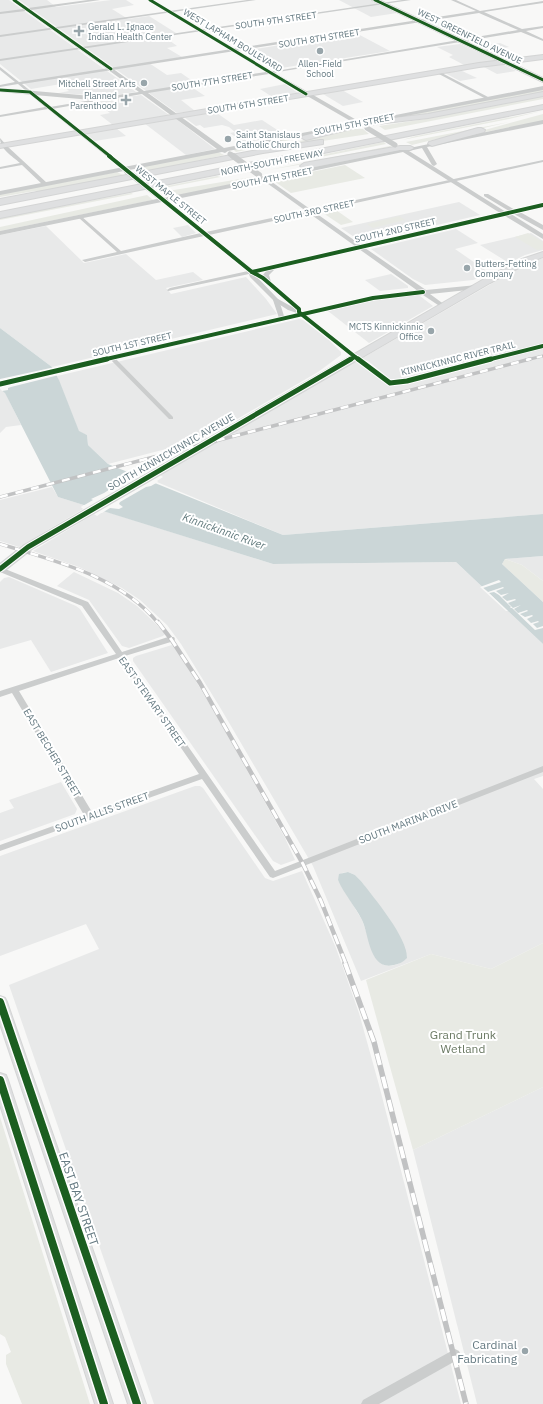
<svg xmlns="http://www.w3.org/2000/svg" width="543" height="1404" font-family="'IBM Plex Sans',sans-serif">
<rect width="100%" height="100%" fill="#f8f8f7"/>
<g fill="#e8e9e9" fill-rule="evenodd">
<polygon points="0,0 9,0 136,92 106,96 59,93 69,91 61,84 31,89 0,64"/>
<polygon points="19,0 47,0 56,7 111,0 126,0 134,5 112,9 128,19 149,16 176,33 162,35 177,46 167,48 182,57 149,63 167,75 181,73 194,82 187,84 205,96 181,100 195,111 177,113"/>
<polygon points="339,0 370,0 397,13 371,17"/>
<polygon points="356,33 390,51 281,68 249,50"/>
<polygon points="478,40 487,45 500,43 509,47 487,51 469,42"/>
<polygon points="460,44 495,60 494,61 466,66 449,57 453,55 437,47"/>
<polygon points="504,65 516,71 497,74 482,66"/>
<polygon points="460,70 477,78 460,81 445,73"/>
<polygon points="285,84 298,93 297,94 274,98 260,89"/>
<polygon points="342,90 363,102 343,106 323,94"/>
<polygon points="141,95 169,115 113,125 100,115 110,113 96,102"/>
<polygon points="214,111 234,125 262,120 285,135 244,143 230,133 235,132 229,127 222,125 204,128 200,125 196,126 184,117"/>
<polygon points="173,119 176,119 215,149 186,155 144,123"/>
<polygon points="116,128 126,136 95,141 86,134"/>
<polygon points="459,202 480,215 364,242 360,241 341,228"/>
<polygon points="188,225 196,233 182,237 173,228"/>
<polygon points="46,226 84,263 126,254 156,280 193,272 203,280 166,288 171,294 246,277 266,299 277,314 52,367 0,328 0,235"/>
<polygon points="456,229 478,243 455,249 491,274 473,280 425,285 413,279 371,249"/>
<polygon points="531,233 543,241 543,250 525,255 509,263 480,245"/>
<polygon points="543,258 543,345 394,382 386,380 381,376 384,374 368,361 361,359 524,265"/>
<polygon points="391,274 408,286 408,288 380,291 365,280"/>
<polygon points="416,295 420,296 433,306 369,343 328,311 367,301"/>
<polygon points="299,319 303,320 330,341 341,352 341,355 318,372 201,440 108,464 88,445 87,435 79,432 57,376"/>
<polygon points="543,347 543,514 283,535 157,482 158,482 157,481 163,477 160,475 358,360 384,381 392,384 403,384"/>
<polygon points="0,389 5,392 21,425 6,427 0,433"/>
<polygon points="52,487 58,497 84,505 81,507 83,509 19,547 0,541 0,500"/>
<path d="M104,511L273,564L456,562L543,644V776L534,779L543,789V943L491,969L431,954L361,981L313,866L221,709L181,644L167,625L140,600L122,588L79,567L33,551L94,514L97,516ZM348,872L355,875L361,881L399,935L407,956L398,964L391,966L384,965L375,957L362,920L338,880L342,873Z"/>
<polygon points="543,556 543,581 522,565 505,559"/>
<polygon points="74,572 118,593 137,606 157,625 165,634 163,636 129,648 122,646 89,600 57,586"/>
<polygon points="9,577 76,606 80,609 108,653 51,672 31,640 0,649 0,582 4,578"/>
<polygon points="172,645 182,658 212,708 285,838 295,860 281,865 273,861 133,661 133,658 136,656"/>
<polygon points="61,782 77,809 75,814 0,841 0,813 14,808 9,800"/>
<polygon points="195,786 200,786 203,788 265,878 273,881 302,871 336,948 359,1013 379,1085 461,1404 154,1404 9,985 99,949 86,924 0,956 0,856"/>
<polygon points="543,1087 543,1404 477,1404 413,1150"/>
</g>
<g fill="#e8eae4">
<polygon points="543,89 543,93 430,115 382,120"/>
<polygon points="543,95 543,99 385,130 379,126 425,119"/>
<polygon points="542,111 509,119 402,140 416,136"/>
<polygon points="543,114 543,121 459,137"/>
<polygon points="509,122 420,143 412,145 406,142"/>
<polygon points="354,129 363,129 369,134 249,152"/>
<polygon points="329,131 236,152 233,149"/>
<polygon points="384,142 386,144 260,169 259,168"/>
<polygon points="390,146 391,147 322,161 268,170"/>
<polygon points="218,152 224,155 139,174 134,168"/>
<polygon points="345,165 365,178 291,193 274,181 277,179"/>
<polygon points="117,172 125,176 42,192 35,191 0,197 0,194"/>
<polygon points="246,172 159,189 157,188 217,176 221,177"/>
<polygon points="252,177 256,179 170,197 162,192"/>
<polygon points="131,193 133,194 0,220 0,218"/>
<polygon points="147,195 153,200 0,231 0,227"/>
<polygon points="336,210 353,222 341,225 323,213"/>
<polygon points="399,216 405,220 373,228 367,224"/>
<polygon points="528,233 543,242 543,249 537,250 515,237"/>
<polygon points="505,559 522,565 543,581 543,602 502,564"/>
<polygon points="543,943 543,1087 413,1150 366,980 431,954 491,969"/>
<polygon points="0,1117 90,1404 22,1404 6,1364 6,1355 11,1352 5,1337 0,1334"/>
</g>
<g fill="#cbd6d7">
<polygon points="0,328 52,367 59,380 79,431 87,435 88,445 108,464 283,535 543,514 543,556 505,559 502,564 543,602 543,644 456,562 273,564 58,497 5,393 0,389"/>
<path d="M348,872L355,875L361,881C374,898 408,938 407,958C403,962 399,964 394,965C369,971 369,934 362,920C355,906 344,894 338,880L339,874Z"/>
</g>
<g fill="#f8f8f7">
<polygon points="55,367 59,375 11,387 8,388 8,390 2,391 0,389 0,379"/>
<polygon points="137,472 158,482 151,486 146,487 120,502 119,504 123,507 119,509 110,508 102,513 81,507 93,500 91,499 104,493"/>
<polygon points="499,580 501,582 483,588 488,592 503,587 504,588 496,591 501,595 509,593 502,597 507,601 515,599 516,600 508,603 513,608 521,605 514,609 518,613 527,610 528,611 520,614 525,617 532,615 533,616 527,619 531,623 538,621 539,622 533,624 537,628 543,626 543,628 535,630 512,608 510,608 511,607 499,595 494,592 489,593 508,611 506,611 480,587"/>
</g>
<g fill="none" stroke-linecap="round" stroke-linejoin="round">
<defs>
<g id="secondary">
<polygon points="372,0 379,0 543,78 543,82"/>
<polygon points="543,252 543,257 528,263 490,283 32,549 4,571 0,572 0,564 24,545 484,279 522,259"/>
<polygon points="0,996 5,998 7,1002 146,1404 128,1404 0,1024"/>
<polygon points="0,1073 6,1075 8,1080 113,1404 95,1404 0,1105"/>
</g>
<polygon id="primary" points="543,55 543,59 479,67 0,148 0,144 479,63"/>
<g id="motorway">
<polygon points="543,92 543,96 428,118 360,126 356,124 360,122 428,114"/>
<polygon points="543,105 543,109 0,218 0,212"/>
<polygon points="345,125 351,125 352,127 351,129 306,140 302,138 303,136"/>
<polygon points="478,128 481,128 485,130 484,132 432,146 428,144 429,142"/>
<polygon points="320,140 323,140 323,144 263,153 0,205 0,199 263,149"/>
<polygon points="400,146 410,146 414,148 410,150 400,150 304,169 300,166 304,163"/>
</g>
</defs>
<use href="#secondary" stroke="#d4d5d5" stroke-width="2"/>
<use href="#primary" stroke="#d4d5d5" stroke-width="2"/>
<use href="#motorway" stroke="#d4d5d5" stroke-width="2"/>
<g fill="#cbcdcd" fill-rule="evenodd">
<polygon points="247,0 256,0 0,37 0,35"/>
<polygon points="402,0 411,0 0,61 0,59"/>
<polygon points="451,0 456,0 480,11 543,1 543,3 484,12 522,29 543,26 543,28 526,31 543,39 543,41 521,32 278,72 276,71 518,30 479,13 22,84 50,107 104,98 103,100 52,109 128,170 128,171 126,172 48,109 0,117 0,115 45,107 18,84 0,87 0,85 15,82 0,70 0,67 19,82 476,11"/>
<polygon points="438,71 490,98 491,99 488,100 437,73"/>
<path d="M0,138L7,146L47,183V185H43L22,165L0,169V167L20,163C12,156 0,149 0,138Z"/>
<path d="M543,160V162L209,235C240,259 271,283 301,308L302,311L357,356L358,357L355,359L307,320L297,313L288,310L274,301L250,277L249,274L168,291L167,290L170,288L248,271L204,236L85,262L82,260L117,252L79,218V217L81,216L121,251L201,233L157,198V197L159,196L206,232ZM255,275L261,279L296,309L278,299Z"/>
<polygon points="112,356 114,357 173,417 173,419 169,419 110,359 109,358"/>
<path d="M0,567L88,602L122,652L168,637H174L175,639L174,641L125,656L275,871L543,766V772L273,878L270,877L202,779L0,851V845L84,815L12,693L0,697V691L116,654L82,606L0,572ZM119,658L199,774L92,812L19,691Z"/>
<polygon points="455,1349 459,1351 461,1355 459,1359 379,1404 361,1404 363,1400"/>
</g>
<g fill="#cbcdcd" fill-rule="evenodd">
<path d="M12,0H17L28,8L88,0H100L31,10L144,91L266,72L148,0H153L271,71L280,70V72L275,73L360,122L543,86V90L364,124L362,127L359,125L228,151L225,153L222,152L0,195V191L217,149L142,94L103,101L0,92V88L103,97L139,92L26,11L0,14V12L23,9ZM269,74L354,123L224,148L148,93Z"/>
<path d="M543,120V124L427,147L437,164L434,166L432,165L422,148L409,151L506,212L509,211L484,196V194H488L515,210L543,203V207L520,212L543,225V230L514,214H511L543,234V239L505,216L365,248L426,290L477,285L480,287L477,289L430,294L445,305V307H441L423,295L373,300L0,386V382L279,318L273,300L276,298L279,300L284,316L373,296L418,291L359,249L275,269L269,275L271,282L268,284L265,282L263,275L266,271L250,273V271L355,246L264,181L0,235V231L260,178V176L266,177L399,150L397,148L400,146L405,149ZM403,152L500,213L361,245L269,180Z"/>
</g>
<use href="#secondary" fill="#dfe0e1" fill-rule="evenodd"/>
<use href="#primary" fill="#dfe0e1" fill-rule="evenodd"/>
<use href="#motorway" fill="#dfe0e1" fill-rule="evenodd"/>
<defs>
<polyline id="rail-far3" points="526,360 543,356"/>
<g id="rail-far2">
<polyline points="0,497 530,359"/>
<path d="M0,544C55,561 120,576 158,623"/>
</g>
<polyline id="rail-far1" points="158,622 171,639 200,683 303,864 321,901 346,964"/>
<polyline id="rail" points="345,963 374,1042 466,1404"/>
</defs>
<use href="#rail-far3" stroke="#c1c2c3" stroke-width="3"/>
<use href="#rail-far2" stroke="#c1c2c3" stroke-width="3.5"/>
<use href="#rail-far1" stroke="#c1c2c3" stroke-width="4.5"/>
<use href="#rail" stroke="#c1c2c3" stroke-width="5.5"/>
<use href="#rail-far3" stroke="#fff" stroke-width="2" stroke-dasharray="5.5" stroke-linecap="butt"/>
<use href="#rail-far2" stroke="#fff" stroke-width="2.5" stroke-dasharray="8" stroke-linecap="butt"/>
<use href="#rail-far1" stroke="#fff" stroke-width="3" stroke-dasharray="10" stroke-linecap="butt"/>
<use href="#rail" stroke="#fff" stroke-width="4" stroke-dasharray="12" stroke-linecap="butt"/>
<polyline stroke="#cbcdcd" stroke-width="5" points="126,171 159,197"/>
<g stroke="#cbcdcd" stroke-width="5">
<polyline points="367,128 395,145"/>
<polyline points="230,154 235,157"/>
</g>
<polyline stroke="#cbcdcd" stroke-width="6" points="233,156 259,175"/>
<defs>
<g id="cycleway-far3">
<polyline points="14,0 111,69"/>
<polyline points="150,0 306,94"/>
<polyline points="375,0 543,80"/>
<polyline points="0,90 30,92 111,157"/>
</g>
<g id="cycleway-far2">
<polyline points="109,156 252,272 263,278 299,309 299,312"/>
<polyline points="252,272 543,205"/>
<polyline points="300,313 359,360"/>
<polyline points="102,360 373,298 423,292"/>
<polyline points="349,360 355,357"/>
<polyline points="487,360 543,346"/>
</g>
<g id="cycleway-far1">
<polyline points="358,359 390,383 407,381 491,359"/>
<polyline points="0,384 107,359"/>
<polyline points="0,569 28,547 351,359"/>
</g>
<g id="cycleway">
<polyline points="0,1002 137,1404"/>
<polyline points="0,1080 104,1404"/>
</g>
</defs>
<use href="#cycleway-far3" stroke="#fff" stroke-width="4"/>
<use href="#cycleway-far2" stroke="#fff" stroke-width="5.5"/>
<use href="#cycleway-far1" stroke="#fff" stroke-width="7"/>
<use href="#cycleway" stroke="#fff" stroke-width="11"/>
<use href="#cycleway-far3" stroke="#1b5e20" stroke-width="3"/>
<use href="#cycleway-far2" stroke="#1b5e20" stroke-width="4"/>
<use href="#cycleway-far1" stroke="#1b5e20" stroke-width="5"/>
<use href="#cycleway" stroke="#1b5e20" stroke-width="8"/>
</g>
<g fill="#98a5aa" stroke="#fff" stroke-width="1.5">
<path d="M77 25h4v4h4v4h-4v4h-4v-4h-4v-4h4z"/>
<circle cx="320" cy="51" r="4"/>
<circle cx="144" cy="83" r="4"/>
<path d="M124 94h4v4h4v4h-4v4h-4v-4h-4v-4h4z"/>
<circle cx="228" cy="139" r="4"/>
<circle cx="467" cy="268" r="4"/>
<circle cx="431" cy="331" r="4"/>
<circle cx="525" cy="1351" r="4"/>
</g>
<g text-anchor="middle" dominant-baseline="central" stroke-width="4" stroke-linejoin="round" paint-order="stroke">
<g font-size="9" fill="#647981" stroke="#fff">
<text transform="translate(276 20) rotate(-8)">SOUTH 9TH STREET</text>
<text transform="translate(470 36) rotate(26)">WEST GREENFIELD AVENUE</text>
<text transform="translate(319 38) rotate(-9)">SOUTH 8TH STREET</text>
<text transform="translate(233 40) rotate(31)">WEST LAPHAM BOULEVARD</text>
<text transform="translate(212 81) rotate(-9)">SOUTH 7TH STREET</text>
<text transform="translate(248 104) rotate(-9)">SOUTH 6TH STREET</text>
<text transform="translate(354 124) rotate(-11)">SOUTH 5TH STREET</text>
<text transform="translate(272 162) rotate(-11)">NORTH-SOUTH FREEWAY</text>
<text transform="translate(272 178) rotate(-11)">SOUTH 4TH STREET</text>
<text transform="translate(171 195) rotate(39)">WEST MAPLE STREET</text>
<text transform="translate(314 211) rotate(-12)">SOUTH 3RD STREET</text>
<text transform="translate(395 230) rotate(-13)">SOUTH 2ND STREET</text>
<text transform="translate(132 344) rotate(-13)">SOUTH 1ST STREET</text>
<text transform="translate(458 358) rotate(-14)">KINNICKINNIC RIVER TRAIL</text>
</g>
<g font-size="9" fill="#647981" stroke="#fff" text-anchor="start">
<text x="88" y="26">Gerald L. Ignace<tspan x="88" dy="10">Indian Health Center</tspan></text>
<text x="320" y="63" text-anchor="middle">Allen-Field<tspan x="320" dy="10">School</tspan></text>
<text x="136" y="83" text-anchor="end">Mitchell Street Arts</text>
<text x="117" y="95" text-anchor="end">Planned<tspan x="117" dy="10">Parenthood</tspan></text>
<text x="236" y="134">Saint Stanislaus<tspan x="236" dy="10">Catholic Church</tspan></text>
<text x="475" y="263">Butters-Fetting<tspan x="475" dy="10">Company</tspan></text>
<text x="423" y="326" text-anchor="end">MCTS Kinnickinnic<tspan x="423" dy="10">Office</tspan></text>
</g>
<g font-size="10" fill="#647981" stroke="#fff">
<text transform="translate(171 452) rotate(-30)">SOUTH KINNICKINNIC AVENUE</text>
<text transform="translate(152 702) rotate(55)">EAST STEWART STREET</text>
<text transform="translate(52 753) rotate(59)">EAST BECHER STREET</text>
<text transform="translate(102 812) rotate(-20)">SOUTH ALLIS STREET</text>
<text transform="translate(408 822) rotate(-21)">SOUTH MARINA DRIVE</text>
</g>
<g font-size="11" font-style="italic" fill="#5f787b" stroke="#fff">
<text transform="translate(224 531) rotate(20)">Kinnickinnic River</text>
</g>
<g font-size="12" fill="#6a7963" stroke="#fff">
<text x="463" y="1034">Grand Trunk<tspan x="463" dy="14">Wetland</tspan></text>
</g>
<g font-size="12" fill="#647981" stroke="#fff">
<text transform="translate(79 1199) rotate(71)">EAST BAY STREET</text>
</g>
<g font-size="12" fill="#647981" stroke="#fff" text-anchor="end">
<text x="517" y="1344">Cardinal<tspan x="517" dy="14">Fabricating</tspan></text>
</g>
</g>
</svg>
